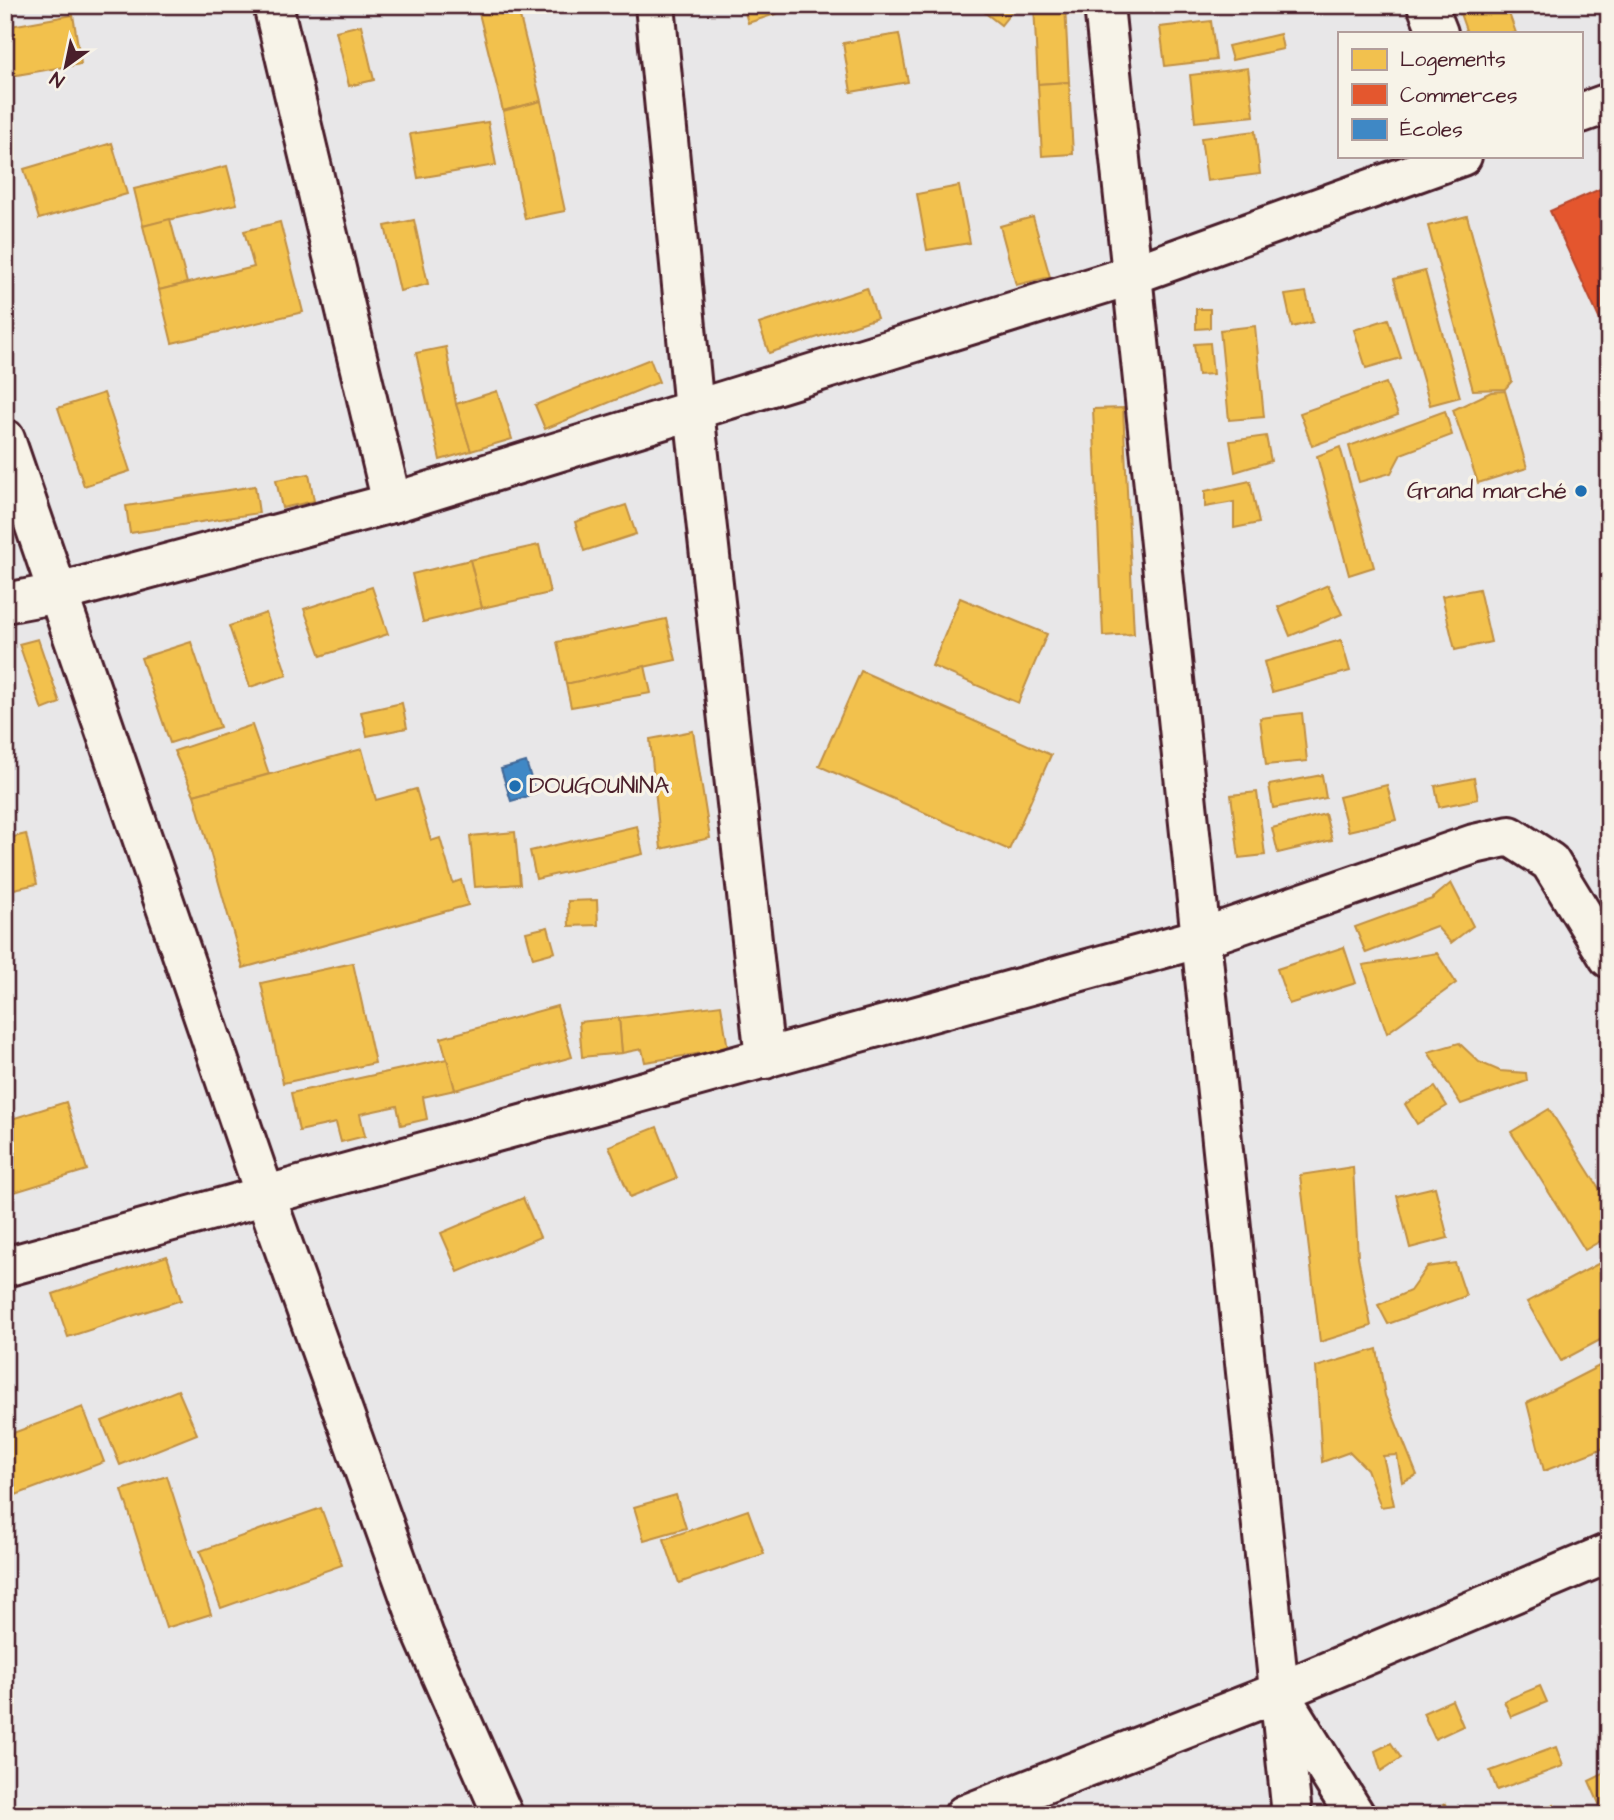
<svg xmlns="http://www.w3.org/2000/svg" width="1614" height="1820" viewBox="0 0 1614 1820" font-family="'Architects Daughter',sans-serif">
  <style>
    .homes { fill: #f2c14e; stroke: #c09044; stroke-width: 2 }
    .shops { fill: #e4572e; stroke: #b6462d; stroke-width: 2 }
    .schools { fill: #3f88c5; stroke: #426897; stroke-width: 2 }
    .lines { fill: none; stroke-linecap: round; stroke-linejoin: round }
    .minor-casing { stroke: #4a1f2b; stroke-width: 44 }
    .minor { stroke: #f7f3e8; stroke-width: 38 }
    .poi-dot { fill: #1f6fb2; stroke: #f7f3e8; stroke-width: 2.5 }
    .labels { text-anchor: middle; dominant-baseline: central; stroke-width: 7; stroke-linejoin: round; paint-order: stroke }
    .poi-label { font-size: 24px; fill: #4a1f2b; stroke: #f7f3e8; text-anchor: end }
  </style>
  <rect width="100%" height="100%" fill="#e8e7e8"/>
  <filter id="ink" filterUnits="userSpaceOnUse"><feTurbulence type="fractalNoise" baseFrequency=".0143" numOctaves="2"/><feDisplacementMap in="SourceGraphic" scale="14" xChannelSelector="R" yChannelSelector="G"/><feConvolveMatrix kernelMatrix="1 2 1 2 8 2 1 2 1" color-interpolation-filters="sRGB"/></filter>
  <g filter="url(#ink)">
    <!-- homes -->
    <g class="homes">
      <path d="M477,5H517L541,101L503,111Z"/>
      <path d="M743,5H803L748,23Z"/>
      <path d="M975,5H1017L1001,25Z"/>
      <path d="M1034,5H1065L1069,82L1038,84Z"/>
      <path d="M1457,5H1506L1516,33H1467Z"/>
      <path d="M73,15L81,64L5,77V27Z"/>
      <path d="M1211,21L1216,60L1165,66L1160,27Z"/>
      <path d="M361,25L374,80L349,86L336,31Z"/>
      <path d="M899,34L908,82L851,92L843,43Z"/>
      <path d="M1280,34L1283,49L1232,60L1228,46Z"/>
      <path d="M1248,68L1254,116L1195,122L1190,75Z"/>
      <path d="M1069,82L1073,154L1042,156L1038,84Z"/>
      <path d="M541,101L565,211L525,219L503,111Z"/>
      <path d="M488,122L496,165L418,178L410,134Z"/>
      <path d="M1255,131L1260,174L1207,181L1201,138Z"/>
      <path d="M112,143L127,194L39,219L24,169Z"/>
      <path d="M227,166L237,204L143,226L134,189Z"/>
      <path d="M959,186L970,243L927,250L917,194Z"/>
      <path d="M1467,216L1512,381L1505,389L1473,390L1428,226Z"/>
      <path d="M1033,217L1050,277L1016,285L1000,226Z"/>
      <path d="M170,219L187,283L159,290L143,226Z"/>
      <path d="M414,220L428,284L400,291L385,226Z"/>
      <path d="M280,222L303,312L172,343L159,290L254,267L244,231Z"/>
      <path d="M1425,271L1460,397L1430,405L1394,279Z"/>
      <path d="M867,288L877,318L769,353L759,324Z"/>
      <path d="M1306,292L1313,322L1292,327L1285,295Z"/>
      <path d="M1196,309H1210V328L1196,329Z"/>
      <path d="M1388,319L1401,358L1366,368L1354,330Z"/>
      <path d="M1255,326L1264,417L1229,420L1220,330Z"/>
      <path d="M1210,343L1213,374L1198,375L1194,344Z"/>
      <path d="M446,347L456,404L471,451L440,460L416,353Z"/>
      <path d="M650,359L659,382L545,429L535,405Z"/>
      <path d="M1386,383L1398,415L1312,446L1300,413Z"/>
      <path d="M497,391L512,439L471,451L456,404Z"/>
      <path d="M1505,391L1527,468L1478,483L1453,410L1491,392Z"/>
      <path d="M104,393L130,471L84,486L58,408Z"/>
      <path d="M1123,408L1134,634L1103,636L1093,409Z"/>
      <path d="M1445,411L1452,435L1401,454L1391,473L1359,482L1349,446Z"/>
      <path d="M1266,436L1271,461L1235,472L1230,441Z"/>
      <path d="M1340,447L1374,567L1349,575L1317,456Z"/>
      <path d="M309,474L314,501L282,508L276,480Z"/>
      <path d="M1250,481L1259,523L1234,528V502L1205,507V491Z"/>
      <path d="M255,486L259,513L130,533L126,506Z"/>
      <path d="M626,505L636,534L584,551L575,522Z"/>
      <path d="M539,545L550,593L482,608L470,560Z"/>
      <path d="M470,560L482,608L423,622L412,574Z"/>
      <path d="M1328,585L1342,614L1290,636L1278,607Z"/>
      <path d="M372,587L388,634L321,656L304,609Z"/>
      <path d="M1479,589L1491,642L1455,650L1442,596Z"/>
      <path d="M960,598L1047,634L1018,703L932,666Z"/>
      <path d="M266,613L287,675L250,687L229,626Z"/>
      <path d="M666,619L676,660L566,684L557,642Z"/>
      <path d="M38,639L60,703L42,710L19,644Z"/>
      <path d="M1341,640L1350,671L1272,692L1264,662Z"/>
      <path d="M191,642L220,727L170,743L141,658Z"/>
      <path d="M645,666L651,693L571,707L566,684Z"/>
      <path d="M861,671L1051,755L1009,850L819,766Z"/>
      <path d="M402,703L407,728L367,736L361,712Z"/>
      <path d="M1302,713L1307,761L1266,765L1260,718Z"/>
      <path d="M252,725L269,774L194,795L174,751Z"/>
      <path d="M693,731L710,838L661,849L650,739Z"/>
      <path d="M362,749L376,800L416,789L431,841L440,838L453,883L461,880L468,905L243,968L194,795Z"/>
      <path d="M1322,775L1326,798L1273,808L1269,785Z"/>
      <path d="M1474,778L1478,799L1439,807L1435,786Z"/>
      <path d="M1387,785L1396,820L1348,831L1339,797Z"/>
      <path d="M1257,792L1265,855L1239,858L1231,795Z"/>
      <path d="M1325,814L1332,840L1278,853L1272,828Z"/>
      <path d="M637,826L643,854L536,879L530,851Z"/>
      <path d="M515,832L520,884L475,887L470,836Z"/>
      <path d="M26,834L37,884L5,891V839Z"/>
      <path d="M1451,883L1473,926L1451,943L1436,926L1366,953L1355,927L1432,899Z"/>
      <path d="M597,900L598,925L569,926L568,901Z"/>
      <path d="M548,927L555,952L533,958L526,932Z"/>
      <path d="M1344,947L1356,983L1289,1004L1277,969Z"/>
      <path d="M1437,953L1456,983L1387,1033L1363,965Z"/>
      <path d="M353,963L375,1063L283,1083L261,983Z"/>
      <path d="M721,1005L728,1049L645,1062L642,1049L622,1053L619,1018Z"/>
      <path d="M557,1006L572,1057L455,1090L441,1038Z"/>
      <path d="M619,1018L622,1053L582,1057L579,1022Z"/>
      <path d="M1459,1043L1479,1062L1500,1071L1526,1073L1527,1081L1461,1104L1428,1052Z"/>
      <path d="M447,1059L455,1090L423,1097L427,1119L401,1125L397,1106L360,1114L365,1136L341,1142L336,1123L299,1131L291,1093Z"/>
      <path d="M1435,1087L1447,1106L1417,1124L1405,1104Z"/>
      <path d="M66,1102L87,1170L5,1195V1121Z"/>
      <path d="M1549,1109L1609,1204V1236L1585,1250L1511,1132Z"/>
      <path d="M657,1127L677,1178L630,1197L609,1146Z"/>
      <path d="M1353,1167L1358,1257L1371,1326L1320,1342L1300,1175Z"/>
      <path d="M1435,1187L1448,1238L1410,1248L1397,1196Z"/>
      <path d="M523,1198L540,1237L458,1272L441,1233Z"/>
      <path d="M167,1256L181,1300L68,1337L53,1294Z"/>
      <path d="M1609,1258V1359L1600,1340L1561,1361L1527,1302Z"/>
      <path d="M1455,1263L1466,1296L1388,1324L1378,1305L1410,1291L1427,1267Z"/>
      <path d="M1377,1349L1385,1396L1417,1475L1402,1482L1397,1455L1383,1456L1394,1505L1381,1507L1367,1469L1350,1452L1322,1462L1316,1367Z"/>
      <path d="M1609,1361V1446L1544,1471L1527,1403Z"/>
      <path d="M178,1390L197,1434L120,1465L102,1421Z"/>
      <path d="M83,1407L104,1462L5,1499V1436Z"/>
      <path d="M167,1476L211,1614L166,1628L122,1490Z"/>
      <path d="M676,1495L686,1528L644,1540L634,1507Z"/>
      <path d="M321,1508L342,1565L221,1608L200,1551Z"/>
      <path d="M748,1510L764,1554L679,1583L664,1539Z"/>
      <path d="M1540,1686L1547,1702L1511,1717L1504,1701Z"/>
      <path d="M1452,1700L1463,1726L1435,1739L1423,1713Z"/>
      <path d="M1391,1743L1401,1758L1381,1771L1375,1751Z"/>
      <path d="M1556,1747L1563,1766L1497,1790L1490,1771Z"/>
      <path d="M1605,1773L1609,1782V1815H1604L1589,1781Z"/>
      <path d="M1445,1804L1451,1815H1427Z"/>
      <path d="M1554,1804L1560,1815H1535Z"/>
    </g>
    <!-- shops -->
    <path class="shops" d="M1609,185V340L1550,211Z"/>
    <!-- schools -->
    <path class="schools" d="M526,762L536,794L511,801L501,769Z"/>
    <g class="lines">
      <defs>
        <g id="minor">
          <path d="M273,5L392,503"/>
          <path d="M655,5L694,410L765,1059"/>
          <path d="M1104,5L1292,1815"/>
          <path d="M1427,5L1438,33"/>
          <path d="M1581,113L1609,103"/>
          <path d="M5,439L265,1195L424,1636L503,1815"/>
          <path d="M5,603L58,593L392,503L1132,275L1462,156"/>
          <path d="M5,1267L1201,938L1474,844L1510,836L1550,862L1609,958"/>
          <path d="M1284,1701L1355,1815"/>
          <path d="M964,1815L1279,1692L1609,1553"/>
        </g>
      </defs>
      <!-- minor casing -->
      <use href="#minor" class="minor-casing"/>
      <!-- minor -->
      <use href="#minor" class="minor"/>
    </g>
  </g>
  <!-- markers -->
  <g class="poi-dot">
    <circle cx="1581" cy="491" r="7"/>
    <circle cx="515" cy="786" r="7"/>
  </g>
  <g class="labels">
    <!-- poi labels -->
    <g class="poi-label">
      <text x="1567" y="491">Grand marché</text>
      <text x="529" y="786" text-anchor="start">DOUGOUNINA</text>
    </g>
  </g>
  <!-- margin -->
  <rect width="1614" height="1820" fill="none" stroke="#f7f3e8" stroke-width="28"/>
  <rect x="14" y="14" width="1586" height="1792" fill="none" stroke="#4a1f2b" stroke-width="2.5" filter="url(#ink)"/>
  <!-- legend -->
  <rect x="1338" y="32" width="245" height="126" fill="#f7f3e8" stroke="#b29e9c" stroke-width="2"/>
  <rect x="1352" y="49" width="35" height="21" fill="#f2c14e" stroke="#b29e9c" stroke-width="2"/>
  <text x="1400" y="66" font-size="21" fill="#4a1f2b">Logements</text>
  <rect x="1352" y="84" width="35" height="21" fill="#e4572e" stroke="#b29e9c" stroke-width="2"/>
  <text x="1400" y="102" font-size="21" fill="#4a1f2b">Commerces</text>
  <rect x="1352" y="119" width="35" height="21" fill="#3f88c5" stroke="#b29e9c" stroke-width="2"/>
  <text x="1400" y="136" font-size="21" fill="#4a1f2b">Écoles</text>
  <!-- north arrow -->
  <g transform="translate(66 66) rotate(213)" stroke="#f7f3e8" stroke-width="5" paint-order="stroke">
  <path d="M0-5L12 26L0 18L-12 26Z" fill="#4a1f2b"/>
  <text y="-10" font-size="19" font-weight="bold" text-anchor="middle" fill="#4a1f2b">N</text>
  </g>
</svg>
